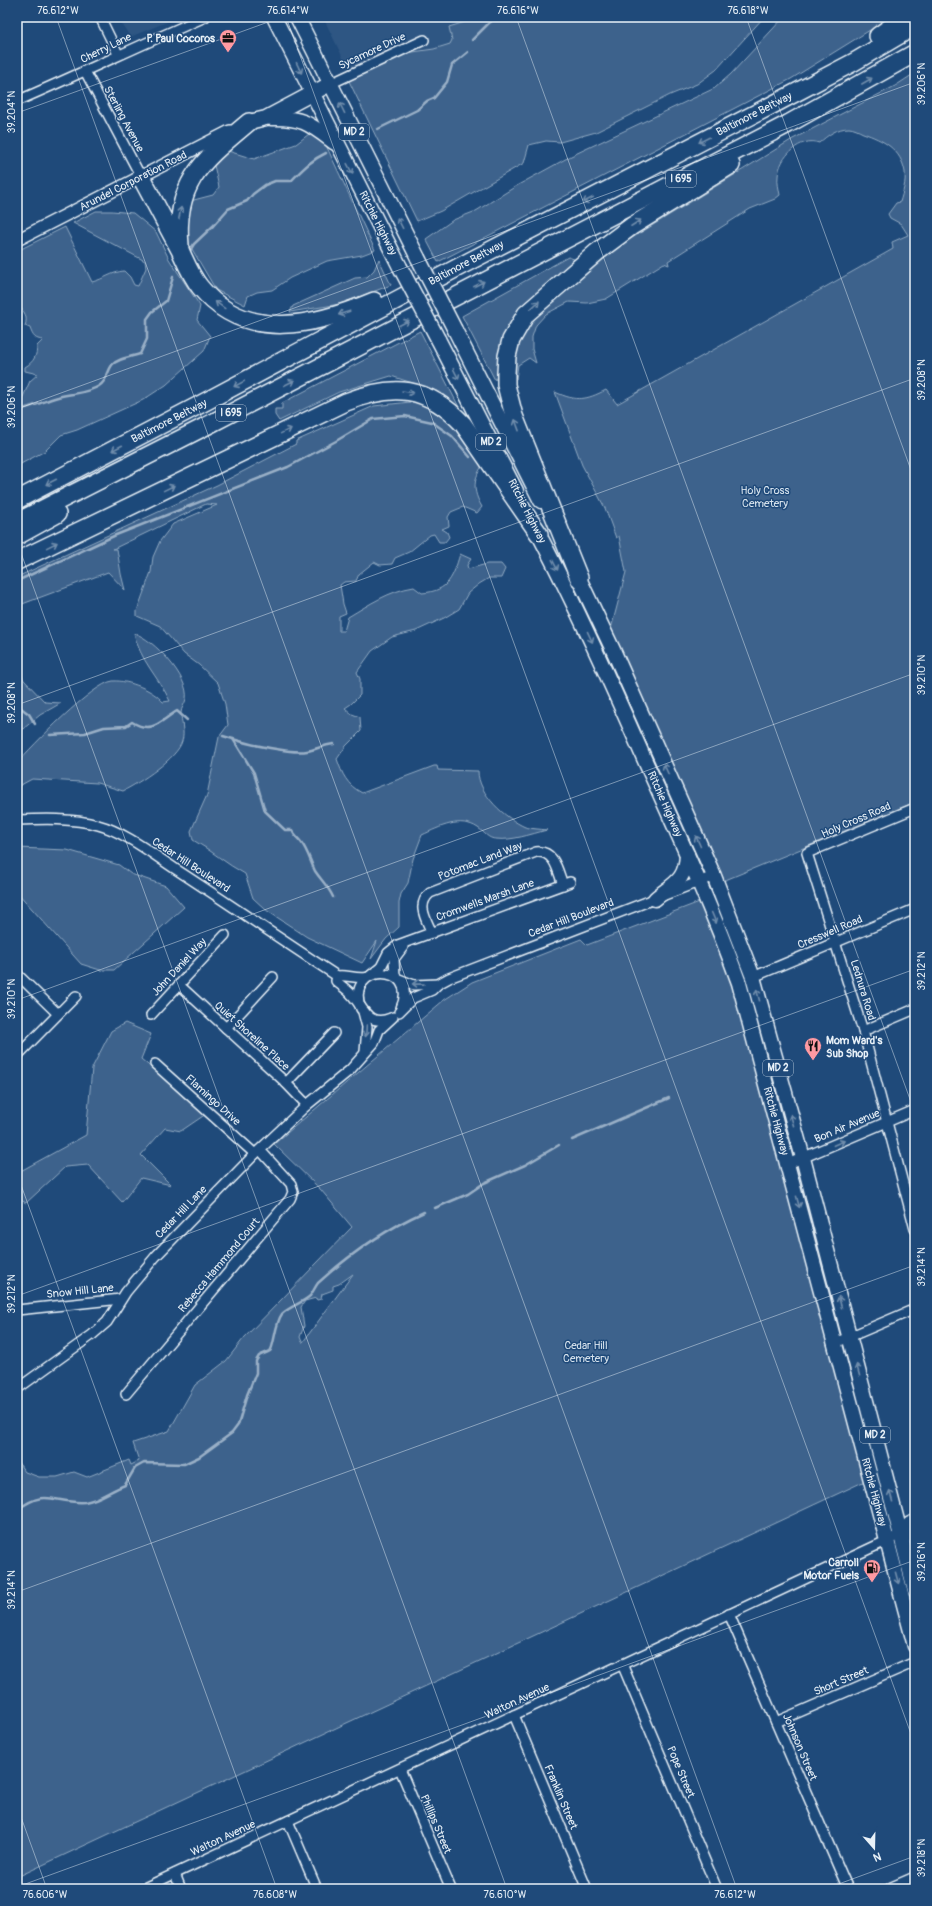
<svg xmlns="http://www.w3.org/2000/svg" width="932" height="1906" viewBox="0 0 932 1906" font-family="Pangolin,sans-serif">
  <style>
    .built { fill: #2e5683 }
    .green { fill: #3c628c; stroke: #92aac2; fill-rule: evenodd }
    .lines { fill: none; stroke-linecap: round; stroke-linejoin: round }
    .stream { stroke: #9ab0c7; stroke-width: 2.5 }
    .minor-casing { stroke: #e8f1f8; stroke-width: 12 }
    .tertiary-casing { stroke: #e8f1f8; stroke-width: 14 }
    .secondary-casing { stroke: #e8f1f8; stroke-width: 16 }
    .primary-casing { stroke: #e8f1f8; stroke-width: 17 }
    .motorway-casing { stroke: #e8f1f8; stroke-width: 20 }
    .minor { stroke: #1f4a7a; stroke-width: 9 }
    .tertiary { stroke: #1f4a7a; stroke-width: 11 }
    .secondary { stroke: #1f4a7a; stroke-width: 13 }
    .primary { stroke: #1f4a7a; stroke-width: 14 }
    .motorway { stroke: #1f4a7a; stroke-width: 17 }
    .primary-bridge-casing { stroke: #e8f1f8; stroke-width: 17; stroke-linecap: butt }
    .primary-bridge { stroke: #1f4a7a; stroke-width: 14 }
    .oneway { stroke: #6f8dac }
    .ticks { fill: none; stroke: #e8f1f8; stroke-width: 1; stroke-opacity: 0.45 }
    .labels { text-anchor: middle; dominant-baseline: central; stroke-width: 3; stroke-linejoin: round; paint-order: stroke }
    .shield { fill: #1f4a7a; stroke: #acbfd2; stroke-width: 1 }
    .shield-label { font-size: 10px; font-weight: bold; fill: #e8f1f8 }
    .poi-label { font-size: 11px; font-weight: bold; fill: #e8f1f8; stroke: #1f4a7a; text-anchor: end }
    .street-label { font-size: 11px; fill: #e8f1f8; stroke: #1f4a7a }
    .park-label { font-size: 11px; fill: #d7e3ed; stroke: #1f4a7a }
    .neatline { fill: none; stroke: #e8f1f8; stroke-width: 1.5 }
    .ticks-label { font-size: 10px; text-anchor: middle; fill: #e8f1f8 }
  </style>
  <rect width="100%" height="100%" fill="#1f4a7a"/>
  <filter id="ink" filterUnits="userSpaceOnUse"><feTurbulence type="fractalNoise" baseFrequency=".025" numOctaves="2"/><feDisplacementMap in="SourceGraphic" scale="8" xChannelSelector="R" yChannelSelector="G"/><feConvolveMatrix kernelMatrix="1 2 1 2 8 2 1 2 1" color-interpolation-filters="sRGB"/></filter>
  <g filter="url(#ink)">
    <!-- built -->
    <g class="built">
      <path d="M118,17H179L130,37Z"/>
      <path d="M323,17H472L456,44L358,89Z"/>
    </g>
    <!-- green -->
    <g class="green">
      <path d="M473,17H764L716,70L697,84L670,95L596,132L560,142L546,141L529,145L524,163L441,211L417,221L348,79L406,53L434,49L450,44L452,40L449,27L468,21Z"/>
      <path d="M784,17H891L791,79L438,262L426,239L453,220L476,211L518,185L571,156L715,88L731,74Z"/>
      <path d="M915,73V802L723,881L611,629L626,572L619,536L616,538L605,508L582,465L555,392C577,402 586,400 606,390L617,404L893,249L892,242L908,235L901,224L890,218L888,214L896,203L900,202C903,192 906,183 905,172C901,149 883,140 863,133C859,131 853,128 849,128C837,128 828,135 819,143C801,136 779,157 778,176C777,182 779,189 780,195L775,199L750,209L668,261L669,265L664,263L606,299L587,303L569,302L546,314L536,325L532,337V349L536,363L529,358L518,365L516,379L513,369V347L531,316L582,278L619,246L791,140L895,86Z"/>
      <path d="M309,134L324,141L375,250L362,255L327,261L290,278L272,290L257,292L248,296L245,305L216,290L189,244L187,216L190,201L213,195L219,187L213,161L228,151L254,159L296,144Z"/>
      <path d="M96,211H112L133,213L156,232L169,259L200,306L197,320L210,336L204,351L166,385L143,400L77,430L61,435L45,451L17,466V427L19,424L17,422V403L23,397L30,381L38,374L25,371V367C34,362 37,355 37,346L43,340C35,339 33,337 30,328L25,326C28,317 25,311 17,305V251L65,227L92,282C104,279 112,272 124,271L130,277L134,285L138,286L146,268L145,261L73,223Z"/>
      <path d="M568,257L574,259C560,283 524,303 508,328C505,333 499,356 498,363C498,370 499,373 495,380L462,316Z"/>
      <path d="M379,259L391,285L340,304L290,312L293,306L355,278L367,277L374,270Z"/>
      <path d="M420,331L459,407L440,392L391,376L339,392L279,421L275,415V409H282V403Z"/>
      <path d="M419,401L464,433L484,463C473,479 472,490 482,507L477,513L463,507L451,512L448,517L449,526L442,529L447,532L449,537L445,542H439L434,534L430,535L409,552L395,558L392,564L380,565L374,562L359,574L356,581L344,582L340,585L343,604L346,613L339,616V631H344L348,617C370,604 389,591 414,587L422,593C449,591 453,577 460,554L471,559L467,565L468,569L487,564H501L505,569L501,578H489L479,584L468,593L459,609L444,618L416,631L392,637L372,651L357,672L360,679V695L351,704L345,708L352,714L360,717L361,731L346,746L337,759C342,774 347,785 362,793L434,766H437L438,770L478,771C478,794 505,818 525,827C532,829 540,829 547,830C531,834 512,841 496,839C488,839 484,832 478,828C460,816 440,827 422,835L413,859L408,883L401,894L399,903V927L386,939L371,959L377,941L362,963L307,937L266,910L253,898L245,874C226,864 211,850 193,840L191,831L207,795L219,737L228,725L225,704L218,683L199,665L184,654L160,626L137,616V611L151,572L153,557L160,541L173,524L217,505L206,504L113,549H117L121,574L125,590L108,572L17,606V577L217,485L296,444V441L374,406Z"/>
      <path d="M134,633C153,639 190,677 186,699C185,704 181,708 181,713C181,721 185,733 182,741C178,758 139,783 123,791L97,783L32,779L17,787V763C32,746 93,683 113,681C129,680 153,690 163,702L170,701C158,676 140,661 134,633Z"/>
      <path d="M17,667L24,680L45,702L61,703L40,715L17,734Z"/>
      <path d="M17,848L67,850L119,865L131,874L166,886L184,907L114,970H100L81,964L17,892Z"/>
      <path d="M702,901L734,984L865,1481L17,1877V1461L25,1472L39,1477H57L74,1472L87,1477L129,1460L131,1465L139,1461L133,1443L169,1431L195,1385L226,1361L244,1338L352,1227L321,1190L274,1144L444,1000L472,982L581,939L587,945ZM353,1274L303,1342H302L300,1337L304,1326L301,1307L305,1301L316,1298L317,1300L321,1299L322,1294L333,1290V1286L339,1284Z"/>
      <path d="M125,1023L151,1034L141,1059L206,1114L181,1131L165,1128L141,1155L171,1185L141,1178L122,1202L88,1165L65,1167L26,1203L17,1198V1173L86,1135L92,1068L111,1031Z"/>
    </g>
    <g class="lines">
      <!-- stream -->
      <g class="stream">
        <path d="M472,40L495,17"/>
        <path d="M378,129L417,110L427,101L434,98L447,82L452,65L468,52"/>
        <path d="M188,254L194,244L213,226L228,209L247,201L253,194L265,185L275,181H291C302,170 311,160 326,153"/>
        <path d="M17,410C32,408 43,401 58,397C71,393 87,394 99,386C107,381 107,372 112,365C118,358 131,357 140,354L147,339V319L152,312L166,301L173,277"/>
        <path d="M17,581L116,535L288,467L336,441L373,419L405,416L432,422L452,436L470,457"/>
        <path d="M17,705L29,714L35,724"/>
        <path d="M50,735L85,733L104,727L126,726L132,722C153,735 161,720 177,711L187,720"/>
        <path d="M223,736L233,739L254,773L265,811L285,830H292C294,836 297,837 301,842C308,851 310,861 315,871C321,880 328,886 333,897"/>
        <path d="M233,739C247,744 293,754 307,751C315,750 323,745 334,744"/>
        <path d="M572,1140L669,1098"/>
        <path d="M435,1208L468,1194L484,1183L525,1165L559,1145"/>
        <path d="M17,1510C47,1487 54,1504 85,1502C100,1500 111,1490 125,1485L135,1468L144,1463L184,1464L199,1457L232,1433L238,1425L247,1395L256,1373V1361L259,1356C262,1354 267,1353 270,1351C274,1348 275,1323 282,1314C289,1307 302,1303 310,1296C313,1292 315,1287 318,1283C349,1255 386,1229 424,1212"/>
      </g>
      <defs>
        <g id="minor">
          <path d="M100,17L118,54"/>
          <path d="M85,71L141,177"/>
          <path d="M330,84L424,40"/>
          <path d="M17,101C80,74 142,44 205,17"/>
          <path d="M915,808L807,853L863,1031L915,1229"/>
          <path d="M17,820C44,819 72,818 98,825C125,832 154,855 177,870C231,905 283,941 337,976C347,974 356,980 368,977"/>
          <path d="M432,933C426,919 416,905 430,893L536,852C555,850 558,872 563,885"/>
          <path d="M17,974L58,1014"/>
          <path d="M371,975L381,967L388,953L398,945L570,882"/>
          <path d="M337,976L336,981C341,986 347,989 351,994C364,1007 367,1028 391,1018"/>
          <path d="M395,976L394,959L403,947"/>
          <path d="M753,977L915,909"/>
          <path d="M399,979L414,985L438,984"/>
          <path d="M179,985L283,1080L307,1105"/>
          <path d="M361,1009C343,962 421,962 401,1008"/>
          <path d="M363,1012L367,1027L365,1052"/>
          <path d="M399,1012L413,998L432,990L438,984L449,978L714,876"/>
          <path d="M151,1015L225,935"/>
          <path d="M226,1028L273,977"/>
          <path d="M863,1031L915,1009"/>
          <path d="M17,1056L76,996"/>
          <path d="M155,1064L255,1154"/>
          <path d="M286,1083L334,1033"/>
          <path d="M788,1164L915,1110"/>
          <path d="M17,1310L121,1299"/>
          <path d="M835,1343L915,1309"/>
          <path d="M17,1389L92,1335L107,1322L126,1292L156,1256L255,1154L307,1105L350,1070L374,1043L379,1030L393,1017"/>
          <path d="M126,1394L290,1199L293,1192L291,1184L260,1150"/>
          <path d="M729,1614L848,1889"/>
          <path d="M622,1664L717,1889"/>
          <path d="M514,1715L587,1889"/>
          <path d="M776,1722L915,1662"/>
          <path d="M400,1769L451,1889"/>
          <path d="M288,1821L317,1889"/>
          <path d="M175,1874L181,1889"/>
          <path d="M142,1889L901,1534"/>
        </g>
        <g id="tertiary">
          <path d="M17,240L230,131"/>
          <path d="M915,1520L909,1523L901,1534L915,1537"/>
        </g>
        <path id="secondary" d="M892,1889L915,1879"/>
        <g id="primary">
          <path d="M274,17L400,267"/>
          <path d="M297,17L418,258"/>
          <path d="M271,118C303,117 310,124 335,143"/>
          <path d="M249,122L266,118L330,84"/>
          <path d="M455,330L541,501"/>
          <path d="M438,339L516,491"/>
          <path d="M534,525C575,603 611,683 646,763C679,836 712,908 739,983L915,1646"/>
          <path d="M574,568L614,652L714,876L753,977L803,1158L915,1590"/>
          <path d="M655,899C674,883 686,881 687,854"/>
        </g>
        <g id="motorway">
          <path d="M878,36L905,17"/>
          <path d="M141,177C154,201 167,226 180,250C186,263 191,276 200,287C246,344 317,325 374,301"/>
          <path d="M180,246C174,181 204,160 249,122"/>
          <path d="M17,500L201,404L470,261L776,103L854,62L915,26"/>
          <path d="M17,522L212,423L788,124L915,53"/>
          <path d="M17,536L57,514"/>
          <path d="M17,561L346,402C394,383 427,386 463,424L539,534"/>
          <path d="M579,578L514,416L506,385V373L507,356L511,340L526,314L597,252L632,226L731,165"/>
        </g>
      </defs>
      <!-- minor casing -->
      <use href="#minor" class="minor-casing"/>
      <!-- tertiary casing -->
      <use href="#tertiary" class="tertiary-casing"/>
      <!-- secondary casing -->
      <use href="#secondary" class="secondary-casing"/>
      <!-- primary casing -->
      <use href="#primary" class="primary-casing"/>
      <!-- motorway casing -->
      <use href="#motorway" class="motorway-casing"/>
      <!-- minor -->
      <use href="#minor" class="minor"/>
      <!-- tertiary -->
      <use href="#tertiary" class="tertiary"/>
      <!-- secondary -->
      <use href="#secondary" class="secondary"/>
      <!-- primary -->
      <use href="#primary" class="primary"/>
      <!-- motorway -->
      <use href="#motorway" class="motorway"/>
      <defs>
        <g id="primary-bridge">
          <path d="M418,258L455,330"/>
          <path d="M400,267L438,339"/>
        </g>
      </defs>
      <!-- primary-bridge casing -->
      <use href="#primary-bridge" class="primary-bridge-casing"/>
      <!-- primary-bridge -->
      <use href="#primary-bridge" class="primary-bridge"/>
    </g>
    <!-- one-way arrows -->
    <defs><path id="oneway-shaft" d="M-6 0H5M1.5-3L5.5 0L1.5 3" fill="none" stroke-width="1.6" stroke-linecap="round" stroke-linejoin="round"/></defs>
    <g class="oneway">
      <use href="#oneway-shaft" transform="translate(299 68) rotate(64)"/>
      <use href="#oneway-shaft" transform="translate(867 81) rotate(-30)"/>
      <use href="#oneway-shaft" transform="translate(342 108) rotate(-116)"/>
      <use href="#oneway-shaft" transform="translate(704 140) rotate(153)"/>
      <use href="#oneway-shaft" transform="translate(350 169) rotate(62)"/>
      <use href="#oneway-shaft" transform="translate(588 200) rotate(153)"/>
      <use href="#oneway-shaft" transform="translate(180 213) rotate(-79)"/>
      <use href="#oneway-shaft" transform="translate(400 223) rotate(-117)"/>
      <use href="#oneway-shaft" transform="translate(636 223) rotate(-33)"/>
      <use href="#oneway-shaft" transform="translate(479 284) rotate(-27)"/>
      <use href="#oneway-shaft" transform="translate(220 305) rotate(-144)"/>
      <use href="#oneway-shaft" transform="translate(535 305) rotate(-44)"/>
      <use href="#oneway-shaft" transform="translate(344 313) rotate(162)"/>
      <use href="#oneway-shaft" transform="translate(404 323) rotate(-27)"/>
      <use href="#oneway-shaft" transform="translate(456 374) rotate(63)"/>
      <use href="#oneway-shaft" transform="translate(289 383) rotate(-27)"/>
      <use href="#oneway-shaft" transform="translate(239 384) rotate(152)"/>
      <use href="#oneway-shaft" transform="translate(408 392) rotate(9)"/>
      <use href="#oneway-shaft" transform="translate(517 425) rotate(-110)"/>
      <use href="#oneway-shaft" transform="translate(286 431) rotate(-26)"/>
      <use href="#oneway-shaft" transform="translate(117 448) rotate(153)"/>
      <use href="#oneway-shaft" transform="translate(51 482) rotate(153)"/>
      <use href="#oneway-shaft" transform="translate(169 488) rotate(-26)"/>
      <use href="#oneway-shaft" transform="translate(52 545) rotate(-26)"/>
      <use href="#oneway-shaft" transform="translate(555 565) rotate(63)"/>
      <use href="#oneway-shaft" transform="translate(590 637) rotate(65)"/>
      <use href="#oneway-shaft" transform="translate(666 769) rotate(-114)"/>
      <use href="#oneway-shaft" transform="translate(698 841) rotate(-114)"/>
      <use href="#oneway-shaft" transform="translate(714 918) rotate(67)"/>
      <use href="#oneway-shaft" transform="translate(418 984) rotate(-179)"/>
      <use href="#oneway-shaft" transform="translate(758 995) rotate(-105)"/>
      <use href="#oneway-shaft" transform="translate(366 1031) rotate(94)"/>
      <use href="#oneway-shaft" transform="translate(792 1120) rotate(-105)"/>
      <use href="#oneway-shaft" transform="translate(839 1143) rotate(-23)"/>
      <use href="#oneway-shaft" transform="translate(798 1202) rotate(75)"/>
      <use href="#oneway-shaft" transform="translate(840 1302) rotate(-105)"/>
      <use href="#oneway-shaft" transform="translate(858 1370) rotate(-105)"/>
      <use href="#oneway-shaft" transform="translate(891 1496) rotate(-105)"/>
      <use href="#oneway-shaft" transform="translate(897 1578) rotate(75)"/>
    </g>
  </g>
  <!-- ticks -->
  <path class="ticks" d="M56,17L737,1889M286,17L915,1745M516,17L915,1113M746,17L915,481M17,113L282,17M17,409L915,82M17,542L507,1889M17,705L915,378M17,1000L915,673M17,1174L277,1889M17,1296L915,969M17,1592L915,1265M17,1806L47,1889M17,1887L915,1560M825,1889L915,1856"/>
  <!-- icons -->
  <defs>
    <symbol id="office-pin" viewBox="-11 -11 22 30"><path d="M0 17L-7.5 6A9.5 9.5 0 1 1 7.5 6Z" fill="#ff9aa2" stroke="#1f4a7a"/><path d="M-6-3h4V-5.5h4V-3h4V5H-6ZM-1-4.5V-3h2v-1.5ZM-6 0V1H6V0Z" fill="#111"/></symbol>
    <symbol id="restaurant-pin" viewBox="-11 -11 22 30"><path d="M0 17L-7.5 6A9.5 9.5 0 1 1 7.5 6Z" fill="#ff9aa2" stroke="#1f4a7a"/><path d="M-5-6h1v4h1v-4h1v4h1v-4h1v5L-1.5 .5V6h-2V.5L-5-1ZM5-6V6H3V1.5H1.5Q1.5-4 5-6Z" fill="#111"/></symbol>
    <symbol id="fuel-pin" viewBox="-11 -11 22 30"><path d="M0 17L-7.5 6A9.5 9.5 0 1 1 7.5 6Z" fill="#ff9aa2" stroke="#1f4a7a"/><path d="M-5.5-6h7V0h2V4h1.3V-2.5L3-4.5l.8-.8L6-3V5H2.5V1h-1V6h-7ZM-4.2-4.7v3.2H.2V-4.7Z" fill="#111"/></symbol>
  </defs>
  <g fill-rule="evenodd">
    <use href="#office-pin" x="218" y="28" width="20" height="27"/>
    <use href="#restaurant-pin" x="803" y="1036" width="20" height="27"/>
    <use href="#fuel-pin" x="862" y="1558" width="20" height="27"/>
  </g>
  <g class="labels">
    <!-- shield labels -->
    <g class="shield">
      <rect x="339" y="124" width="30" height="16" rx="3"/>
      <rect x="666" y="171" width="30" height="16" rx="3"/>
      <rect x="216" y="405" width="30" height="16" rx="3"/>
      <rect x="476" y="434" width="30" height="16" rx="3"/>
      <rect x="763" y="1060" width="30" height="16" rx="3"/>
      <rect x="860" y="1427" width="30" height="16" rx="3"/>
    </g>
    <g class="shield-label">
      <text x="354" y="132">MD 2</text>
      <text x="681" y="179">I 695</text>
      <text x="231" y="413">I 695</text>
      <text x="491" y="442">MD 2</text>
      <text x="778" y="1068">MD 2</text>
      <text x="875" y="1435">MD 2</text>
    </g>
    <!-- poi labels -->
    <g class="poi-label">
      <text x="215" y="38">P. Paul Cocoros</text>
      <text x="826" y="1040" text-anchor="start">Mom Ward's<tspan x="826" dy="13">Sub Shop</tspan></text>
      <text x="859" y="1562">Carroll<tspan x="859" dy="13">Motor Fuels</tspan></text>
    </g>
    <!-- street labels -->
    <g class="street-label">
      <text transform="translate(106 48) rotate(-26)">Cherry Lane</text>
      <text transform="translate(372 51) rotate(-25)">Sycamore Drive</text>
      <text transform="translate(754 114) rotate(-27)">Baltimore Beltway</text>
      <text transform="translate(124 119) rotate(62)">Sterling Avenue</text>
      <text transform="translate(133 181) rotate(-27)">Arundel Corporation Road</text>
      <text transform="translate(378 223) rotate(63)">Ritchie Highway</text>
      <text transform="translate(466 263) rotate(-28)">Baltimore Beltway</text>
      <text transform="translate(169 421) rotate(-27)">Baltimore Beltway</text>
      <text transform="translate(527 511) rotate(63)">Ritchie Highway</text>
      <text transform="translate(665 804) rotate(66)">Ritchie Highway</text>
      <text transform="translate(856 820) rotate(-23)">Holy Cross Road</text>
      <text transform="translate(480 861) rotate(-21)">Potomac Land Way</text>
      <text transform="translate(191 865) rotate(33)">Cedar Hill Boulevard</text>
      <text transform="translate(485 900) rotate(-20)">Cromwells Marsh Lane</text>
      <text transform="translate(571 918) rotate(-21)">Cedar Hill Boulevard</text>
      <text transform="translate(830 932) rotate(-23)">Cresswell Road</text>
      <text transform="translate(179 967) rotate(-47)">John Daniel Way</text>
      <text transform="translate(863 990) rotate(73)">Lednura Road</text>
      <text transform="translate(252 1036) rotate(42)">Quiet Shoreline Place</text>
      <text transform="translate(213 1100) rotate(42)">Flamingo Drive</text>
      <text transform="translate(776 1121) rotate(75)">Ritchie Highway</text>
      <text transform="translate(847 1126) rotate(-23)">Bon Air Avenue</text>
      <text transform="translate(181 1212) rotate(-46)">Cedar Hill Lane</text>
      <text transform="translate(219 1265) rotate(-50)">Rebecca Hammond Court</text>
      <text transform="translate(80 1291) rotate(-6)">Snow Hill Lane</text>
      <text transform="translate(874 1492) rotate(75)">Ritchie Highway</text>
      <text transform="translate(841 1681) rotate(-23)">Short Street</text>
      <text transform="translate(517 1701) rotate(-25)">Walton Avenue</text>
      <text transform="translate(800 1747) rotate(67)">Johnson Street</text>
      <text transform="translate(681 1772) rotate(67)">Pope Street</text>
      <text transform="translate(561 1797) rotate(67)">Franklin Street</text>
      <text transform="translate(436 1824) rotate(67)">Phillips Street</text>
      <text transform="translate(223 1838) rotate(-25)">Walton Avenue</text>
    </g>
    <!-- park labels -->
    <g class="park-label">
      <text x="765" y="490">Holy Cross<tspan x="765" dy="13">Cemetery</tspan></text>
      <text x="586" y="1345">Cedar Hill<tspan x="586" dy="13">Cemetery</tspan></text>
    </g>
  </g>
  <!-- margin -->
  <rect width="932" height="1906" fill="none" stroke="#1f4a7a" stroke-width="44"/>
  <!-- north arrow -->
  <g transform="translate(874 1848) rotate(160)" stroke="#1f4a7a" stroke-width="3" paint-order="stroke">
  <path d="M0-3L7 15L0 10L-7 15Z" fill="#e8f1f8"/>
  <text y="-6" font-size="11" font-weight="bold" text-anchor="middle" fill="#e8f1f8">N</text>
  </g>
  <rect x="22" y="22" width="888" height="1862" class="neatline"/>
  <g class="ticks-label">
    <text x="58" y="14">76.612°W</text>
    <text x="288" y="14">76.614°W</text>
    <text x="518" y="14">76.616°W</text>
    <text x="748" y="14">76.618°W</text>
    <text transform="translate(921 84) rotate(-90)" y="4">39.206°N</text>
    <text transform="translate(11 112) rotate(-90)" y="4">39.204°N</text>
    <text transform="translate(921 380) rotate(-90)" y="4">39.208°N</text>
    <text transform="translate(11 407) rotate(-90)" y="4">39.206°N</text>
    <text transform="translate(921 675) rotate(-90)" y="4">39.210°N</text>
    <text transform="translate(11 703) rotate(-90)" y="4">39.208°N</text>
    <text transform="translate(921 971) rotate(-90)" y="4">39.212°N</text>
    <text transform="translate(11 999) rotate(-90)" y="4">39.210°N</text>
    <text transform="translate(921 1267) rotate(-90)" y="4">39.214°N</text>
    <text transform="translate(11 1294) rotate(-90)" y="4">39.212°N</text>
    <text transform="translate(921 1562) rotate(-90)" y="4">39.216°N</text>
    <text transform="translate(11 1590) rotate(-90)" y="4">39.214°N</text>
    <text transform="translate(921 1858) rotate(-90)" y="4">39.218°N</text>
    <text x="45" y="1898">76.606°W</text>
    <text x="275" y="1898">76.608°W</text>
    <text x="505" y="1898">76.610°W</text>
    <text x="735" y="1898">76.612°W</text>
  </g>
</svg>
